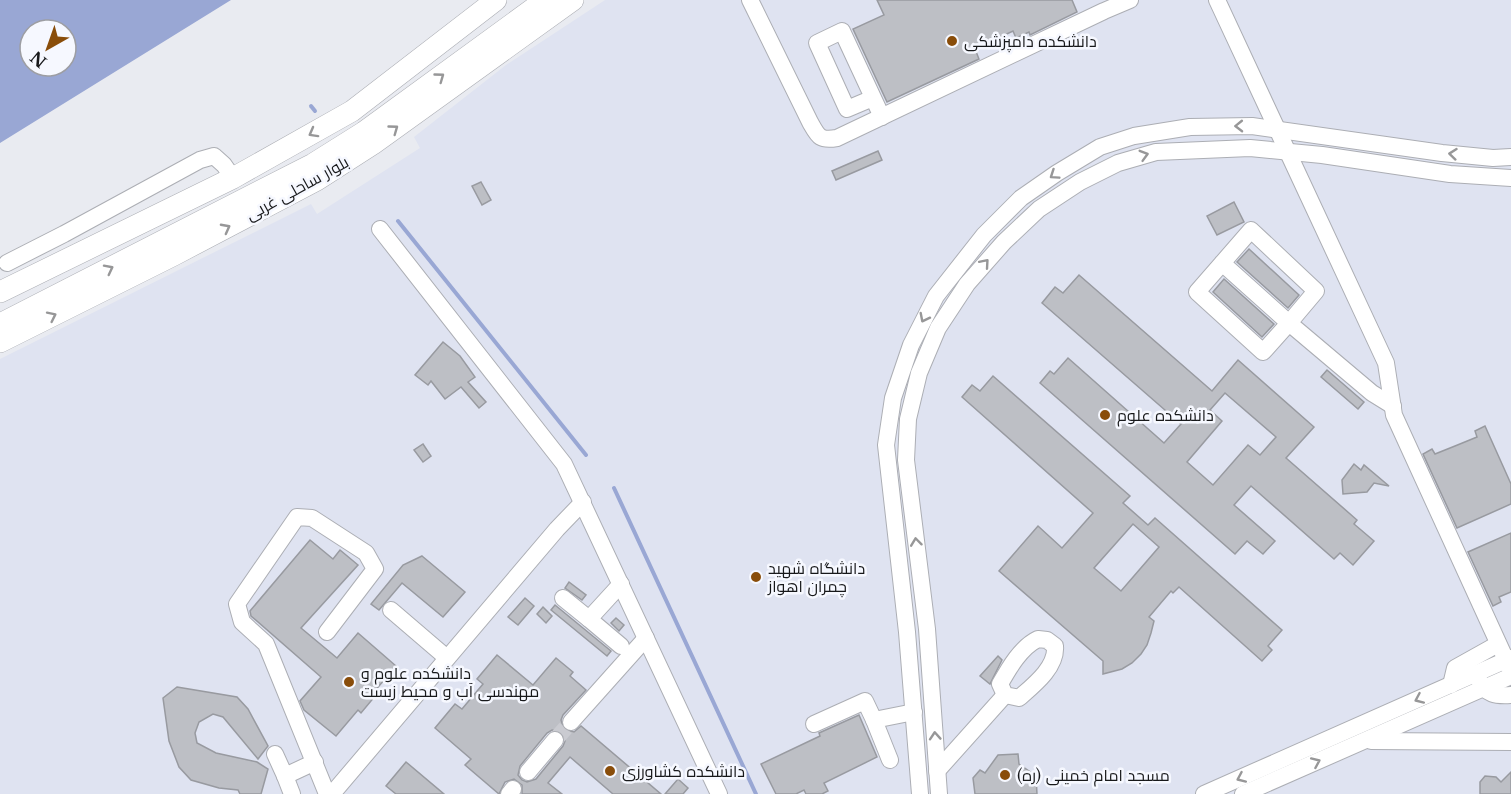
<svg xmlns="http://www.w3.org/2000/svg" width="1511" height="794" viewBox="0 0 1511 794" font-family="'Libre Baskerville',Cairo,serif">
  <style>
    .built { fill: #dfe3f1 }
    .water { fill: #99a7d4; fill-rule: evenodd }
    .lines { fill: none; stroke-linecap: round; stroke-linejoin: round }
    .stream { stroke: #99a7d4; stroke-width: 4 }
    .building { fill: #bdbfc5; stroke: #989aa0; stroke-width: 1.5; fill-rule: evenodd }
    .minor-tunnel { stroke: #cacbd1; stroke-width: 16; stroke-dasharray: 16 8; stroke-linecap: butt }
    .minor-casing { stroke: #acaeb4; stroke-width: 18 }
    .major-casing { stroke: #acaeb4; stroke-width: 22 }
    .minor { stroke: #fff; stroke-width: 16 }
    .major { stroke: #fff; stroke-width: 21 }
    .oneway { stroke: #979798 }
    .poi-dot { fill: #894d0a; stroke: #f6f8ff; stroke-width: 2 }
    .labels { text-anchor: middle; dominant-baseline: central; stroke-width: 5; stroke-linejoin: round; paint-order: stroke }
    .poi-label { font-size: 16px; fill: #17181a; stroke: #f6f8ff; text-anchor: start }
    .street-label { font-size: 16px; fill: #17181a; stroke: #f6f8ff }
  </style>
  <rect width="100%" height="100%" fill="#e9ebf1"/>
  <!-- built -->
  <path class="built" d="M605,0H1511V794H0V359L311,204L317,214L420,148L414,137L506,65Z"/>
  <!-- water -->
  <path class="water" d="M0,0H231L0,143ZM30,30H66V66H30Z"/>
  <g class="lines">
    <!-- stream -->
    <g class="stream">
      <path d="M311,106L315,111"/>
      <path d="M398,221L586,455"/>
      <path d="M614,488L756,794"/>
    </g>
  </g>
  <!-- building -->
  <g class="building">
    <path d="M877,0H1072L1077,12L1030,35L1029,32L1016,38L1013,31L975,49L979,59L887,102L853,29L884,15Z"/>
    <path d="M878,151L882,160L836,180L832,171Z"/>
    <path d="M481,182L491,200L482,205L472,186Z"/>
    <path d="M1234,202L1244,222L1217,235L1207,216Z"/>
    <path d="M1249,249L1299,295L1288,308L1237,262Z"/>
    <path d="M1079,275L1212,391L1238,360L1314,427L1286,458L1357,520L1354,524L1374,541L1353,565L1340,553L1334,559L1251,486L1234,505L1275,541L1263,554L1247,541L1235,554L1040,383L1050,371L1054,374L1068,358L1164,443L1181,424L1042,303L1055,287L1063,293ZM1225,393L1276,437L1260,455L1248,445L1213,485L1187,462L1222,421L1210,410Z"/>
    <path d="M1224,279L1274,324L1262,337L1213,292Z"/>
    <path d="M443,342L460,356L475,377L468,382L486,402L479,408L461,387L445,399L431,381L428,385L415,375Z"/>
    <path d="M1327,370L1364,402L1358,409L1321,377Z"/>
    <path d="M993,376L1130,496L1123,503L1148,525L1155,518L1282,630L1268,646L1272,650L1262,661L1179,587L1173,593L1171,591L1149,617L1154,621L1151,633L1147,645L1141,654L1132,663L1122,669L1103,674V661L999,571L1038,526L1062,548L1093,513L962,397L972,385L980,391ZM1133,524L1159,547L1121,591L1094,568Z"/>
    <path d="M1485,426L1511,484V504L1457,528L1423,454L1432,449L1435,454L1455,446L1477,437L1475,431Z"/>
    <path d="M423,444L431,456L423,462L414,450Z"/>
    <path d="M1354,464L1361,470L1364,465L1389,486L1374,483L1367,492L1343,494L1342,480Z"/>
    <path d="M1511,533V592L1499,597L1501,602L1493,606L1468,552Z"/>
    <path d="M310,540L333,559L340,550L358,565L301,628L337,658L358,633L396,666L373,693L376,695L361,713L358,710L336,736L304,710L300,701L321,677L251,616L250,611Z"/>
    <path d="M422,556L465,592L443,617L402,583L379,610L371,604L403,565Z"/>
    <path d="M569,582L586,595L582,600L565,588Z"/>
    <path d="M525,598L534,606L518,625L508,617Z"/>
    <path d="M555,605L611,651L607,656L551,610Z"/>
    <path d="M543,607L552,616L546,623L537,614Z"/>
    <path d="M616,618L624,625L619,631L611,623Z"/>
    <path d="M497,655L533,685L556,658L573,672L570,676L586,690L563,715L561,720L564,729L574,732L581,726L661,794H613L570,757L548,783L562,794H522V785L514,779L505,782L499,794L465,765L471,759L435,728L455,704L462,709L483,684L477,679ZM552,730L562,732L565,741L563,746L536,779L527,782L522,780L518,775L520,766L547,733Z"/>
    <path d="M998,656L1002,660L990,684L980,676Z"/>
    <path d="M177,687L237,697L248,709L268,746L258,759L223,717L213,714L199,722L195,733L197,743L216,753L257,762L268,769L261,794H240L238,790L219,788L191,780L179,767L169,741L163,698Z"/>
    <path d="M859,715L877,757L824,783L828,791L822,794H806L804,790L796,794H776L761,764L820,736L819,733Z"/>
    <path d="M1018,754L1019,764L1036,776L1037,794H975L973,778L980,770L985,773L998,755Z"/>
    <path d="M406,762L444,794H396L386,786Z"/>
    <path d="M1511,772V794H1480V782L1485,776L1496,777L1501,782Z"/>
    <path d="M678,779L688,788L683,794H665Z"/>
  </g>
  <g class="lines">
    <!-- minor-tunnel -->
    <path class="minor-tunnel" d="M555,740L571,722"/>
    <defs>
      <g id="minor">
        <path d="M750,0L810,122C818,136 819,141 837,138L1104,11L1130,0"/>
        <path d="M1217,0L1386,363L1394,415L1511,671"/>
        <path d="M873,98L847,109L817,43L842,31L882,117"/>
        <path d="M380,229L564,464L719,794"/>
        <path d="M7,263L64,234L200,160L214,156L224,165L233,178"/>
        <path d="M1222,263L1289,323L1263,352L1197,292L1251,230L1316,291L1289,323L1372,393L1393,406"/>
        <path d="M563,598L589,619L621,584"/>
        <path d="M391,610L447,658"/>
        <path d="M589,619L621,646"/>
        <path d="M327,632L375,569L366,553L312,518L297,517L237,604L242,622L266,644L327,794"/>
        <path d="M1038,639L1047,640L1055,646C1057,667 1034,685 1019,698L1005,695L1000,684C1009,668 1021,647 1038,639Z"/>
        <path d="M1479,680C1486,695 1496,696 1511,695"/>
        <path d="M1451,685L1455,668L1498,644"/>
        <path d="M571,722L646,638"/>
        <path d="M814,724L865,701L874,720"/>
        <path d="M1371,741L1511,742"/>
        <path d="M275,754L285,776L315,762"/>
        <path d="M890,760L874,720L914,712"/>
        <path d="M937,771L1005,695"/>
        <path d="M528,772L555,740"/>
        <path d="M285,776L292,794"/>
        <path d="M332,794L557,529L583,502"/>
        <path d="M509,794L513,789"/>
        <path d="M920,794L907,632L886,445L893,398L911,345L936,296L984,235L1021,198L1057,173L1100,147L1134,136L1190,127L1252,126L1442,153L1493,158L1511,157"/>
        <path d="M939,794L927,629L906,460L908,419L919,373L938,328L967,284L1004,242L1039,209L1080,182L1118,163L1156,152L1250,148L1322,155L1450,174L1511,178"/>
        <path d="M1204,794L1511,658"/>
        <path d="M1243,794L1511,676"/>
      </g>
      <g id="major">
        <path d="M0,292L233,178L352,111L496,0"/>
        <path d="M0,324L313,164L364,132L545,0"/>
        <path d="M0,342L174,255L317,180L373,144L573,0"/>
      </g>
    </defs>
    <!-- minor casing -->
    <use href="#minor" class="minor-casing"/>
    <!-- major casing -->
    <use href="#major" class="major-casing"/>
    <!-- minor -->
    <use href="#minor" class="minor"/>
    <!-- major -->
    <use href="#major" class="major"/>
  </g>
  <!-- one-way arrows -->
  <defs><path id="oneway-chevron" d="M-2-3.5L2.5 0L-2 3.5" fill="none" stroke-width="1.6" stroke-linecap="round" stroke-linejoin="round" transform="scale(1.5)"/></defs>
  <g class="oneway">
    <use href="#oneway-chevron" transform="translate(440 77) rotate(-36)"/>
    <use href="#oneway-chevron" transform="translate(1239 126) rotate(179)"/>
    <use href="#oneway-chevron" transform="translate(394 129) rotate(-36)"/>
    <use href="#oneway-chevron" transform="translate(313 133) rotate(151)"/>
    <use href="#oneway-chevron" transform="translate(1453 154) rotate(-174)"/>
    <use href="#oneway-chevron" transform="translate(1144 155) rotate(-16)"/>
    <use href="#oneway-chevron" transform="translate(1054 175) rotate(146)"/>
    <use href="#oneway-chevron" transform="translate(226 228) rotate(-28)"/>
    <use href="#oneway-chevron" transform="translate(985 263) rotate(-49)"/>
    <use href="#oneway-chevron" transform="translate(109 269) rotate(-27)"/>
    <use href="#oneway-chevron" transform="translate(52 316) rotate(-26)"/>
    <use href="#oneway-chevron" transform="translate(924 318) rotate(117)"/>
    <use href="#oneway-chevron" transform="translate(916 542) rotate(-97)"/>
    <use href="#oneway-chevron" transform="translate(1419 699) rotate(156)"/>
    <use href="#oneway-chevron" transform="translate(935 736) rotate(-94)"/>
    <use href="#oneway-chevron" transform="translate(1316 762) rotate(-24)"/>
    <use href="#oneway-chevron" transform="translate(1241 778) rotate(156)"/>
  </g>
  <!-- markers -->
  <g class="poi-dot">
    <circle cx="952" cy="41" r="6"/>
    <circle cx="1105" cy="415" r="6"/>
    <circle cx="756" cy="577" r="6"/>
    <circle cx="349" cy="682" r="6"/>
    <circle cx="610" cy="771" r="6"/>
    <circle cx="1005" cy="775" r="6"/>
  </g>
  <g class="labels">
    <!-- poi labels -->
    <g class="poi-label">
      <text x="964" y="41">دانشکده دامپزشکی</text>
      <text x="1117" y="415">دانشکده علوم</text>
      <text x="768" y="568">دانشگاه شهید<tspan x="768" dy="18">چمران اهواز</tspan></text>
      <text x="361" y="673">دانشکده علوم و<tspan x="361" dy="18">مهندسی آب و محیط زیست</tspan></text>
      <text x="622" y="771">دانشکده کشاورزی</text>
      <text x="1017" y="775">مسجد امام خمینی (ره)</text>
    </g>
    <!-- street labels -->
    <g class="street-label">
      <text transform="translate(297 188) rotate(-29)">بلوار ساحلی غربی</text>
    </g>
  </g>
  <!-- north arrow -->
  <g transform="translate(48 48) rotate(220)"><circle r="28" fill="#f6f8ff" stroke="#9d9ea3" stroke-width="1.5"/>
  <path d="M0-4.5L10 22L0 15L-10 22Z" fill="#894d0a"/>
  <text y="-9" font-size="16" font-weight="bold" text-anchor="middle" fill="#17181a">N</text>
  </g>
</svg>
